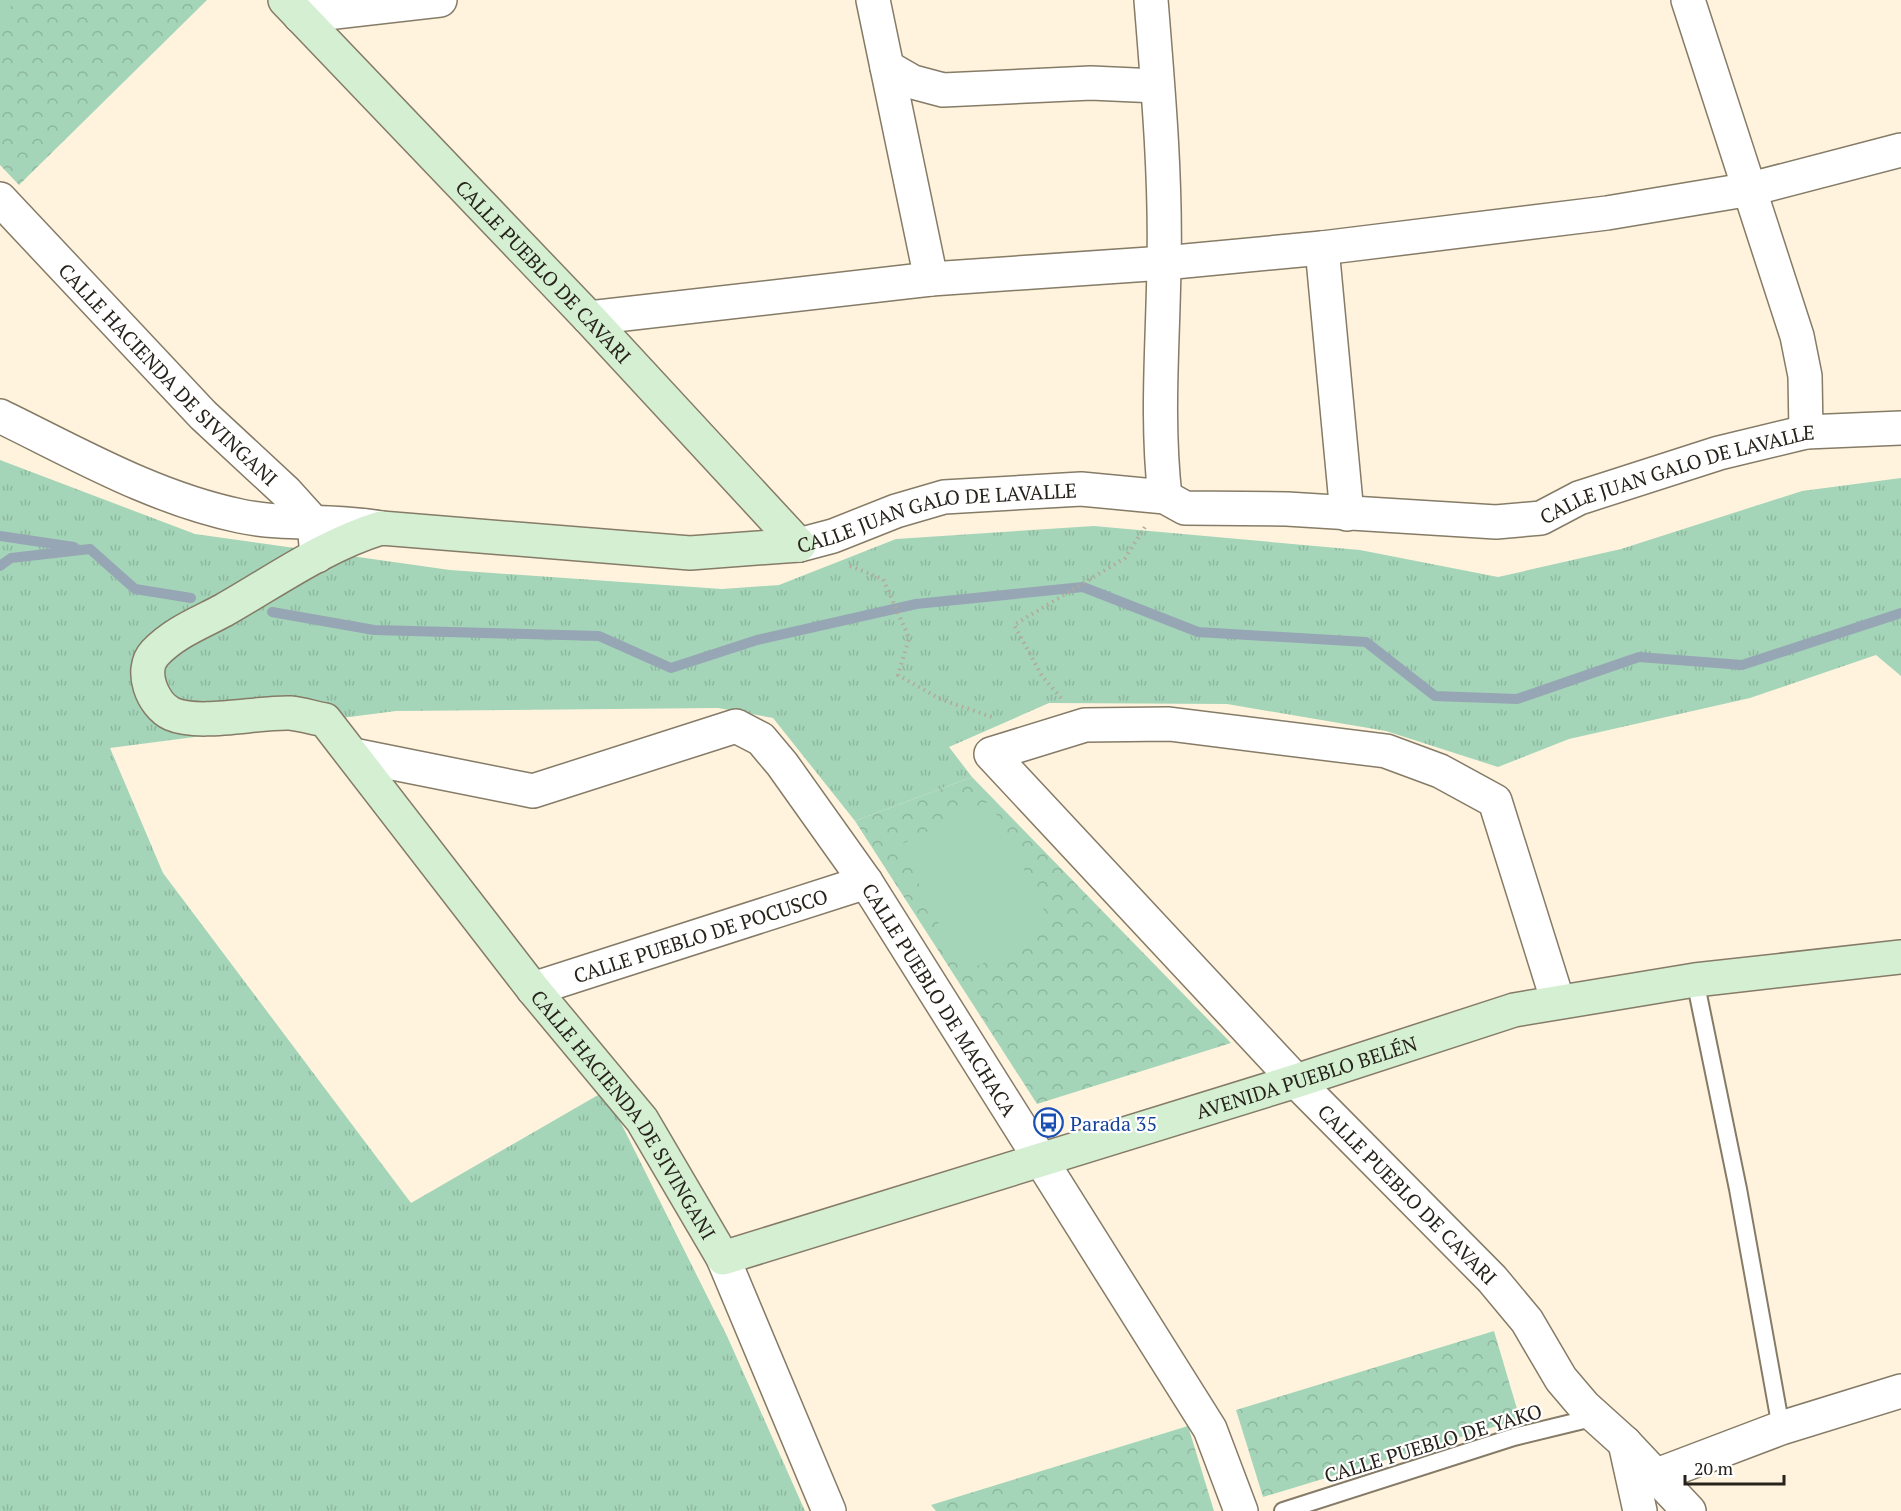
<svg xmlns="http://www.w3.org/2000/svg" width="1901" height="1511" viewBox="0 0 1901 1511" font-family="'PT Serif',serif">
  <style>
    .grass { fill: url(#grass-tufts) }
    .park { fill: url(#park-crowns) }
    .pitch { fill: #a4d5b8 }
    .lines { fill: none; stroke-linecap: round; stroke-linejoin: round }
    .stream { stroke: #97a6b4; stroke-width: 10 }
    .lane-casing { stroke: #857b67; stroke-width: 20 }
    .street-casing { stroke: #857b67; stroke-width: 36 }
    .secondary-casing { stroke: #857b67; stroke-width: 36 }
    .path { stroke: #b2a998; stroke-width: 4; stroke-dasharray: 1.5 4.5; stroke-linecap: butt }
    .lane { stroke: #fff; stroke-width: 16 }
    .street { stroke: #fff; stroke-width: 33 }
    .secondary { stroke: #d4efd2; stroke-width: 33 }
    .labels { text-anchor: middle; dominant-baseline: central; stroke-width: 4.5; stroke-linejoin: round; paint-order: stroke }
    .street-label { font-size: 20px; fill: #27231b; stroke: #fff }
    .transit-label { font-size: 20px; fill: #164399; stroke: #fff; text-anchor: start }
  </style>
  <defs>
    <pattern id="grass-tufts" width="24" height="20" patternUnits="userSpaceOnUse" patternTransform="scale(1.5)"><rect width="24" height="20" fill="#a4d5b8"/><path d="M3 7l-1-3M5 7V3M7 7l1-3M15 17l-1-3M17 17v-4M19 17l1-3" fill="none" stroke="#8db79e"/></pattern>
    <pattern id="park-crowns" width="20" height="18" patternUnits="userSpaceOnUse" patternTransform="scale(1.5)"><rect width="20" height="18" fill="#a4d5b8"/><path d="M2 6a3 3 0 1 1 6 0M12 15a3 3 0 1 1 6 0" fill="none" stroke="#8db79e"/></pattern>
  </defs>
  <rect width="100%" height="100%" fill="#fff3de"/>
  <!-- grass -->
  <path class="grass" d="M0,460L195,534L450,570L722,589L779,585L896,539L1094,526L1360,550L1498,577L1621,549L1802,491L1901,478V676L1876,655L1750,698L1569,739L1498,767L1386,731L1227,704L1049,703L949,747L972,777L855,821L773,718L718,708L396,711L110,748L163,873L411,1203L605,1091L727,1336L805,1511H0Z"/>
  <!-- park -->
  <g class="park">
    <path d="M0,0H207L19,185L0,165Z"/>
    <path d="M972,777L1231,1043L1037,1104L855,821Z"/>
    <path d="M1494,1331L1520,1419L1263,1497L1236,1410Z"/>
    <path d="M1188,1426L1214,1511H936L931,1505Z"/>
  </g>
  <!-- pitch -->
  <g class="pitch">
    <path d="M0,0H17L0,17Z"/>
    <path d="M990,801L1053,929L963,973L900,845Z"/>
  </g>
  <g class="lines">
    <!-- stream -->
    <g class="stream">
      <path d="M0,536L74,547"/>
      <path d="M0,566L11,558L90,549L135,589L191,598"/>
      <path d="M272,612L374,630L599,636L671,668L757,640L916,604L1083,587L1198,632L1366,642L1435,696L1517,699L1639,657L1742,665L1901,613"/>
    </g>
    <defs>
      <g id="lane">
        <path d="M1695,980L1738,1189L1781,1428"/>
        <path d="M1283,1511L1514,1437L1596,1417"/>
      </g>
      <g id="street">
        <path d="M873,0L931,279"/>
        <path d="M1151,0C1158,87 1166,177 1164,264C1163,344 1156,417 1165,497"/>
        <path d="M1688,0L1797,336L1805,376L1806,432"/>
        <path d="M300,16L440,0"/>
        <path d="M887,67L913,82L943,90L1091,83L1157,86"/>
        <path id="s1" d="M0,199L203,415L286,492L314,523L317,556"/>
        <path d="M1322,248L1347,514"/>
        <path d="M589,318L931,279L1164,263L1322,248L1607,213L1751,189L1901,150"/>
        <path d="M0,416C78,454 154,498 240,516C287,526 334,519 381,528"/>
        <path id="s2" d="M799,545L833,536L896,511L944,497L1081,489L1165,497L1185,508L1287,509L1496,522L1541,518L1579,498L1719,453L1806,432L1901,428"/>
        <path id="s3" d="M353,755L533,791L736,726L761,739L782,764L866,882L1210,1429L1241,1511"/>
        <path id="s4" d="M533,989L866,882"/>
        <path id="s5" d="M1558,1002L1495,801L1440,771L1386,751L1169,724L1085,725L991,754L1296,1081L1492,1279L1527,1321L1561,1379L1584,1406L1625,1443L1689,1511"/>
        <path d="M723,1258L829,1511"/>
        <path d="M1625,1443L1640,1511"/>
        <path d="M1657,1475L1781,1428L1901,1391"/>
      </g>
      <g id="secondary">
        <path id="s6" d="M285,0L589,318L799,545"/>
        <path id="s7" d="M799,545L690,553L381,528C325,545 275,581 224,610C200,623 175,632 155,653C139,670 152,705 172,714C200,726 257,712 290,713C301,714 314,718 325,720L533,989L642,1120L723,1258L1296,1081L1514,1010L1695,980L1901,957"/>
      </g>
    </defs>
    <!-- lane casing -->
    <use href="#lane" class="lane-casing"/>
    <!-- street casing -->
    <use href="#street" class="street-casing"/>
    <!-- secondary casing -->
    <use href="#secondary" class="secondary-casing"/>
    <!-- path -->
    <g class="path">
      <path d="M850,566L883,579L909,638L898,675L940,699L992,717"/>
      <path d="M1061,698L1042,676L1014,625L1125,558L1145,527"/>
    </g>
    <!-- lane -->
    <use href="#lane" class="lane"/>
    <!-- street -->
    <use href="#street" class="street"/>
    <!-- secondary -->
    <use href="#secondary" class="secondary"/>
  </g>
  <!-- icons -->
  <defs>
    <symbol id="bus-ring" viewBox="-11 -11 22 22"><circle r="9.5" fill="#fff" stroke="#1a4fb4" stroke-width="1.5"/><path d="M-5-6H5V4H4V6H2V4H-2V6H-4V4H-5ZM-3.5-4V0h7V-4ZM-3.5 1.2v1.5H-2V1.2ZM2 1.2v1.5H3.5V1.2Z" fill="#1a4fb4"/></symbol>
  </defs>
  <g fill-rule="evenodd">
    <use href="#bus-ring" x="1032" y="1106" width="33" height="33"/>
  </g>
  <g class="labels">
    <!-- street labels -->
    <g class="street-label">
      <text stroke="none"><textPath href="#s6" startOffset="375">CALLE PUEBLO DE CAVARI</textPath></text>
      <text stroke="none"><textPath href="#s1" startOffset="243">CALLE HACIENDA DE SIVINGANI</textPath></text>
      <text stroke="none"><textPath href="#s2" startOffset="898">CALLE JUAN GALO DE LAVALLE</textPath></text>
      <text stroke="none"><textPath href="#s2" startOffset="142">CALLE JUAN GALO DE LAVALLE</textPath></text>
      <text stroke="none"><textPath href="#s4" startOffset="176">CALLE PUEBLO DE POCUSCO</textPath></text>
      <text stroke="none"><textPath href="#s3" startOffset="741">CALLE PUEBLO DE MACHACA</textPath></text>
      <text stroke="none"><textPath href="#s7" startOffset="2186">AVENIDA PUEBLO BELÉN</textPath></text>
      <text stroke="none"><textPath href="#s7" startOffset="1400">CALLE HACIENDA DE SIVINGANI</textPath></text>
      <text stroke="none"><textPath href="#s5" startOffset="1338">CALLE PUEBLO DE CAVARI</textPath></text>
      <text transform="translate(1433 1443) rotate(-17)">CALLE PUEBLO DE YAKO</text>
    </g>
    <!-- transit labels -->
    <g class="transit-label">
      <text x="1070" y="1123">Parada 35</text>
    </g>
  </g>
  <!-- scale -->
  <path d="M1685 1475v9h99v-9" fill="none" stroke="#27231b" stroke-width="3"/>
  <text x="1694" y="1475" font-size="18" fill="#27231b" stroke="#ffffff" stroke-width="4.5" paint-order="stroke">20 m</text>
</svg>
